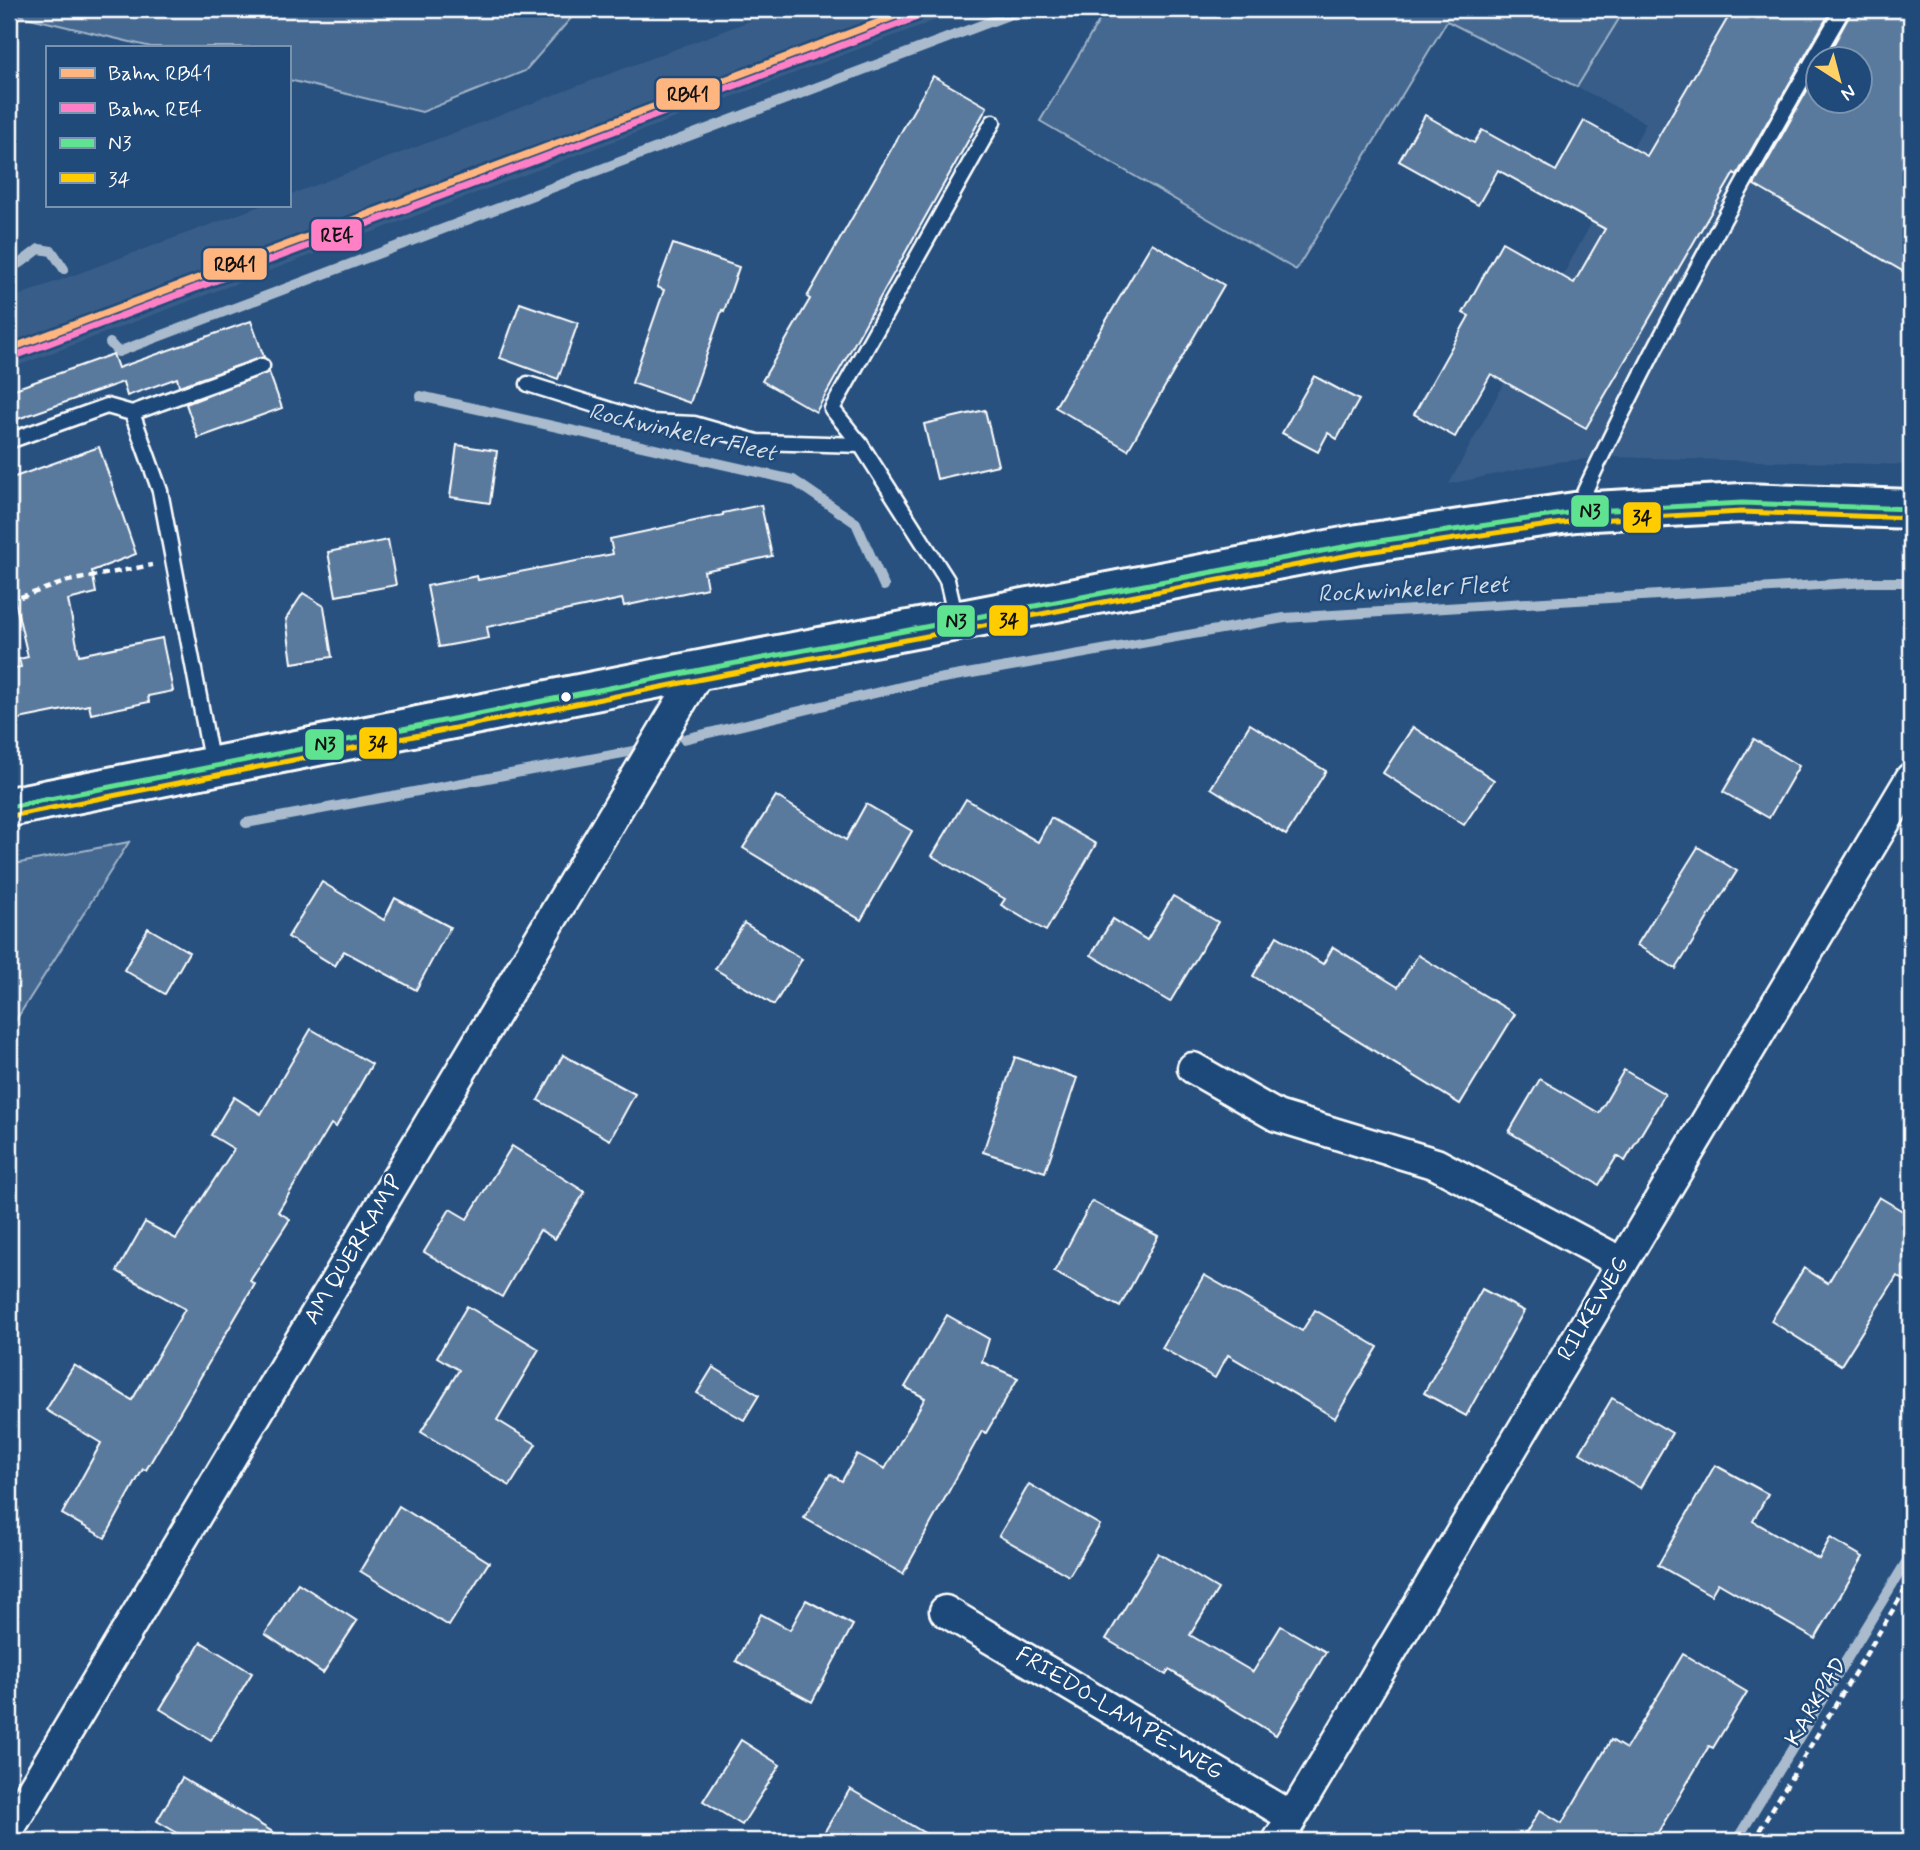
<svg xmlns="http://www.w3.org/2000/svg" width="1920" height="1850" viewBox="0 0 1920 1850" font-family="Mynerve,sans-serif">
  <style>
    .built { fill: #375d88; fill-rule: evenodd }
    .green { fill: #446890; stroke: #a2b4c8; stroke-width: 2 }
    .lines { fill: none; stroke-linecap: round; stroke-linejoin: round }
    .stream { stroke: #aabbcd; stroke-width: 10 }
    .building { fill: #5a7a9d; stroke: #fff; stroke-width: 2 }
    .service-casing { stroke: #fff; stroke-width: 19 }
    .minor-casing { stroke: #fff; stroke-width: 35 }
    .secondary-casing { stroke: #fff; stroke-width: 44 }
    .path { stroke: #fff; stroke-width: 4.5; stroke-dasharray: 7 5; stroke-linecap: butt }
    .service { stroke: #1f4a7a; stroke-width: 14 }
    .minor { stroke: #1f4a7a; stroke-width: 30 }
    .secondary { stroke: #1f4a7a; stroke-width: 38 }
    .bus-1-casing { stroke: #1f4a7a; stroke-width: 10 }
    .bus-2-casing { stroke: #1f4a7a; stroke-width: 10 }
    .bus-1 { stroke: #60e390; stroke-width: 5 }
    .bus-2 { stroke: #fc0; stroke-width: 5 }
    .rail-1-casing { stroke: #1f4a7a; stroke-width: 12 }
    .rail-2-casing { stroke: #1f4a7a; stroke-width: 12 }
    .rail-1 { stroke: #ffb580; stroke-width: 7 }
    .rail-2 { stroke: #ff80c5; stroke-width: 7 }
    .bus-dot { fill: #fff; stroke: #1f4a7a; stroke-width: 2.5 }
    .labels { text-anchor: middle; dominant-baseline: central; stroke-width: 5; stroke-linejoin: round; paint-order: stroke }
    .street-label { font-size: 23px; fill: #fff; stroke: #1f4a7a }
    .water-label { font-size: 24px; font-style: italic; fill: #d4dde6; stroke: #1f4a7a }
    .line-badge { stroke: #1f4a7a; stroke-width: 2.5 }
    .pale-badge-label { font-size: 19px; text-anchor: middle; font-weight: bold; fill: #111 }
  </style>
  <rect width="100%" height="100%" fill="#28517f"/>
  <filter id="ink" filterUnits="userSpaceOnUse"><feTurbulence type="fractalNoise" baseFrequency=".0143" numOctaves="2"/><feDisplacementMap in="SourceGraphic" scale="14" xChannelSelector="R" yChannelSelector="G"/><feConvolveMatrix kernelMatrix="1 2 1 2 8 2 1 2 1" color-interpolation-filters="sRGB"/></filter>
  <g filter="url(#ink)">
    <!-- built -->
    <g class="built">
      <path d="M781,9H965L9,369V299L263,205H289V195Z"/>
      <path d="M1625,9H1911V465L1607,457L1556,462L1449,484L1646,123L1577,87ZM1818,60H1860V102H1818Z"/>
    </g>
    <!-- green -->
    <g class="green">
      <path d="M9,9H579L525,71L422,112L289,80V47H151L9,13Z"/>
      <path d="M1106,9H1625L1577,87L1447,21L1296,270L1040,121Z"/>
      <path d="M129,842L9,1031V865Z"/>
    </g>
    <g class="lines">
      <!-- stream -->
      <g class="stream">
        <path d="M9,268L22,262L39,249L52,251L64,269"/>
        <path d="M110,343L118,352L1024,9"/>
        <path d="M420,396L793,480L856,523L884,586"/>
        <path d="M684,739L921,682L1284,618L1868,582H1911"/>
        <path d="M246,823L639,750"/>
        <path d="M1736,1841L1911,1554"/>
      </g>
    </g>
    <!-- building -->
    <g class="building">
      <path d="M1733,9H1832L1737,175L1734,173L1586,428L1491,374L1455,437L1414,414L1469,316L1463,313L1502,242L1574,283L1605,229L1498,170L1478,205L1399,161L1425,115L1474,143L1482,130L1556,171L1584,121L1647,156Z"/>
      <path d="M1853,9H1911V276L1754,185L1818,71V102H1860V60H1825Z"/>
      <path d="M933,76L987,107L816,412L762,381L810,299L807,297Z"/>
      <path d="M1152,243L1224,285L1128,450L1055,407Z"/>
      <path d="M673,244L739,267L724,311L722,310L690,403L632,383L664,290L657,287Z"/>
      <path d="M520,303L578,323L558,379L500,358Z"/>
      <path d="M251,321L264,357L179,386L177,378L127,396L123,382L9,422V391L113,354L118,368Z"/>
      <path d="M269,372L282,408L198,438L186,404Z"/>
      <path d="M1314,376L1359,400L1337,439L1328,433L1318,452L1282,433Z"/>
      <path d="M985,410L998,465L937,479L924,424Z"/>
      <path d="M457,445L497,451L490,503L450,497Z"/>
      <path d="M99,447L136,554L92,571L96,593L68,600L79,655L162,638L173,691L148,696L149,702L91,714L89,705L9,721V669L21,667L19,659L28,657L13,592L9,594V479Z"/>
      <path d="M761,505L772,556L704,571L707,588L624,606L622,599L487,627L489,638L439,647L427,586L477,576L478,580L613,554L610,539L723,515V513Z"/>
      <path d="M388,540L396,585L336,596L328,552Z"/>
      <path d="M303,593L324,606L332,657L292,663L286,619Z"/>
      <path d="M1250,724L1326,771L1286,835L1211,788Z"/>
      <path d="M1413,727L1494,780L1464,825L1383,773Z"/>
      <path d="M1754,739L1799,766L1769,818L1723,792Z"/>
      <path d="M776,796L846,840L866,804L912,831L861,920L743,848Z"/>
      <path d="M966,799L1038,842L1051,818L1096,844L1046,931L1001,905L1005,899L932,856Z"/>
      <path d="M1698,847L1737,871L1676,969L1637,945Z"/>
      <path d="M322,882L384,920L395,898L450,927L416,990L344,951L335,966L288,937Z"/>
      <path d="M1173,896L1218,922L1170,1002L1091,955L1113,919L1147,940Z"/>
      <path d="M744,923L802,959L774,1005L715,969Z"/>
      <path d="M148,928L189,952L165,994L124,970Z"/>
      <path d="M1277,936L1323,964L1333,947L1398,987L1418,955L1515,1014L1460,1104L1253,976Z"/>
      <path d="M311,1029L372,1064L336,1127L331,1124L278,1212L290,1219L250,1281L255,1284L146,1470L143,1469L105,1538L62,1514L101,1443L46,1410L74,1365L132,1400L185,1309L117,1271L145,1222L176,1239L234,1149L211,1135L234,1097L261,1114Z"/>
      <path d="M563,1055L635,1094L610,1140L538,1100Z"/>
      <path d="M1015,1057L1077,1078L1045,1172L983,1152Z"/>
      <path d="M1624,1070L1665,1094L1625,1161L1617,1156L1599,1185L1509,1132L1540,1079L1599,1113Z"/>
      <path d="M512,1146L585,1192L555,1239L540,1230L502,1297L424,1252L450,1209L467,1219Z"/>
      <path d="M1879,1197L1911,1216V1284L1897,1276L1841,1365L1771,1321L1804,1268L1828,1283Z"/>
      <path d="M1092,1201L1158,1236L1120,1307L1054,1272Z"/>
      <path d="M1204,1275L1302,1331L1315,1310L1378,1347L1335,1418L1228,1355L1215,1378L1162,1348Z"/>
      <path d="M1482,1289L1524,1311L1466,1416L1424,1393Z"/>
      <path d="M467,1306L539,1349L497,1420L536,1444L510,1486L421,1432L459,1370L437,1357Z"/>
      <path d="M947,1315L989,1339L982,1362L1018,1378L986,1433L982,1431L903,1574L804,1518L830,1474L842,1481L857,1454L885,1469L925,1398L905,1387Z"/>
      <path d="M713,1367L759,1395L744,1420L697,1393Z"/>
      <path d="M1612,1398L1672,1433L1640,1488L1580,1453Z"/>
      <path d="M1715,1465L1768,1494L1753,1521L1819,1559L1830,1538L1863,1557L1815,1639L1718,1583L1711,1595L1658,1565Z"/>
      <path d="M1029,1484L1100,1525L1069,1576L999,1536Z"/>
      <path d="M399,1506L489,1562L449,1626L360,1571Z"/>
      <path d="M1158,1553L1218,1589L1190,1635L1253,1672L1281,1626L1326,1652L1276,1735L1169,1670L1166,1675L1106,1639Z"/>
      <path d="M298,1583L357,1621L323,1673L265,1634Z"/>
      <path d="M806,1600L853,1625L812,1702L736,1661L761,1614L790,1630Z"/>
      <path d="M201,1642L252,1673L211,1740L160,1709Z"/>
      <path d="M1683,1654L1747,1692L1713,1748L1709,1746L1653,1841H1521L1540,1810L1562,1823L1611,1740L1626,1749Z"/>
      <path d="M741,1740L780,1765L742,1825L703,1801Z"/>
      <path d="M182,1778L288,1841H191L157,1821Z"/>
      <path d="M850,1789L938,1841H819Z"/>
    </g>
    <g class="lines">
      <defs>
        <g id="service">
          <path d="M528,384L649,422L694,424L757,442L861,445"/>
          <path d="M132,413L262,366"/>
          <path d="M9,441L107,406L132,413L160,491L212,765"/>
          <path d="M1577,508C1656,337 1748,172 1843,9"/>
          <path d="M956,619L947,580L861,445L832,409L993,122"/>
        </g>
        <g id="minor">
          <path d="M1193,1068L1277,1116L1436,1164L1622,1263"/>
          <path d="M945,1611L1292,1817"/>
          <path d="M9,1829L700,670"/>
          <path d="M1278,1841L1911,778"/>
        </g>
        <path id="secondary" d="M9,807L700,670L1359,544L1575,512L1742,503L1911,509"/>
      </defs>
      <!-- service casing -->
      <use href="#service" class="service-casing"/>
      <!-- minor casing -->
      <use href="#minor" class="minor-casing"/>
      <!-- secondary casing -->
      <use href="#secondary" class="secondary-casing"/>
      <!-- path -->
      <g class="path">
        <path d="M9,601L68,581L152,565"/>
        <path d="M1753,1841L1911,1580"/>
      </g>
      <!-- service -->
      <use href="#service" class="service"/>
      <!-- minor -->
      <use href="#minor" class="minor"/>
      <!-- secondary -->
      <use href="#secondary" class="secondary"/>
      <defs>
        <path id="bus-1" d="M9,807L700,670L1359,544L1575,512L1742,503L1911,509"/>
        <path id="bus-2" d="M11,816L702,679L1360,553L1576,521L1742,512L1911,518"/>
      </defs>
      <!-- bus-1 casing -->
      <use href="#bus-1" class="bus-1-casing"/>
      <!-- bus-2 casing -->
      <use href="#bus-2" class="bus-2-casing"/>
      <!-- bus-1 -->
      <use href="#bus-1" class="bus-1"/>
      <!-- bus-2 -->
      <use href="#bus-2" class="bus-2"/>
      <defs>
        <path id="rail-1" d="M9,349L914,9"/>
        <path id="rail-2" d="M12,357L917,17"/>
      </defs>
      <!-- rail-1 casing -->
      <use href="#rail-1" class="rail-1-casing"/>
      <!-- rail-2 casing -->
      <use href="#rail-2" class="rail-2-casing"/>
      <!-- rail-1 -->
      <use href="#rail-1" class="rail-1"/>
      <!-- rail-2 -->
      <use href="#rail-2" class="rail-2"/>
    </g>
  </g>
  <!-- markers -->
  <circle class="bus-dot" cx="566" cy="697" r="6"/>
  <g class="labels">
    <!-- street labels -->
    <g class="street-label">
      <text transform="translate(354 1250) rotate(-59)">AM QUERKAMP</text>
      <text transform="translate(1594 1309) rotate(-59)">RILKEWEG</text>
      <text transform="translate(1817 1702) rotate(-59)">KARKPAD</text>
      <text transform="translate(1119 1714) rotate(31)">FRIEDO-LAMPE-WEG</text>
    </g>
    <!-- water labels -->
    <g class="water-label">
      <text transform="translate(682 433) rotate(13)">Rockwinkeler Fleet</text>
      <text transform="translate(1413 590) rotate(-3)">Rockwinkeler Fleet</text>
    </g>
  </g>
  <g class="line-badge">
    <rect x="655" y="77" width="66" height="34" rx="7" fill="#ffb580"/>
    <rect x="310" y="218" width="53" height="34" rx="7" fill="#ff80c5"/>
    <rect x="202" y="247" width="66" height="34" rx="7" fill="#ffb580"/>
    <rect x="1570" y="494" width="40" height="34" rx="7" fill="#60e390"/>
    <rect x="1622" y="501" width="40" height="33" rx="7" fill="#fc0"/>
    <rect x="988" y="604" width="41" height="33" rx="7" fill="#fc0"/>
    <rect x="936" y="604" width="40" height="34" rx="7" fill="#60e390"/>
    <rect x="358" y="726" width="40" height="34" rx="7" fill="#fc0"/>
    <rect x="304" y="728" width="41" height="33" rx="7" fill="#60e390"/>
  </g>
  <g class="pale-badge-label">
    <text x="688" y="101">RB41</text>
    <text x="337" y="242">RE4</text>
    <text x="235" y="271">RB41</text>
    <text x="1590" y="518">N3</text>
    <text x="1642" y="524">34</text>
    <text x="1009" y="627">34</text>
    <text x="956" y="628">N3</text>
    <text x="378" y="750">34</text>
    <text x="325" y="751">N3</text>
  </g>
  <!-- margin -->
  <rect width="1920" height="1850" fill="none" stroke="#1f4a7a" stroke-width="35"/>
  <rect x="18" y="18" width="1885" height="1815" fill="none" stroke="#fff" stroke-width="2.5" filter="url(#ink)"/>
  <!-- legend -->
  <rect x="46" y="46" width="245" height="161" fill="#1f4a7a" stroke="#7992af" stroke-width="2"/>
  <rect x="60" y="68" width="35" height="10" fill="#ffb580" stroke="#7992af" stroke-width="2"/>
  <text x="108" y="80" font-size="21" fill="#ffffff">Bahn RB41</text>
  <rect x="60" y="103" width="35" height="10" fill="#ff80c5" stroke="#7992af" stroke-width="2"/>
  <text x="108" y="116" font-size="21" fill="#ffffff">Bahn RE4</text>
  <rect x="60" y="138" width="35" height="10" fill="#60e390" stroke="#7992af" stroke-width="2"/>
  <text x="108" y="150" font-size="21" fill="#ffffff">N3</text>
  <rect x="60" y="173" width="35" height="10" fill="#ffcc00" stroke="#7992af" stroke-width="2"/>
  <text x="108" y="186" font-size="21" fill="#ffffff">34</text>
  <!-- north arrow -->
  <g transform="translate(1839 80) rotate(144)"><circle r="33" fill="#1f4a7a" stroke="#7992af" stroke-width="2"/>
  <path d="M0-5L12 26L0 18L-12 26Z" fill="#ffd166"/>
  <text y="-10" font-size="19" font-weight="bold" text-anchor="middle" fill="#ffffff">N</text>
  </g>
</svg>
